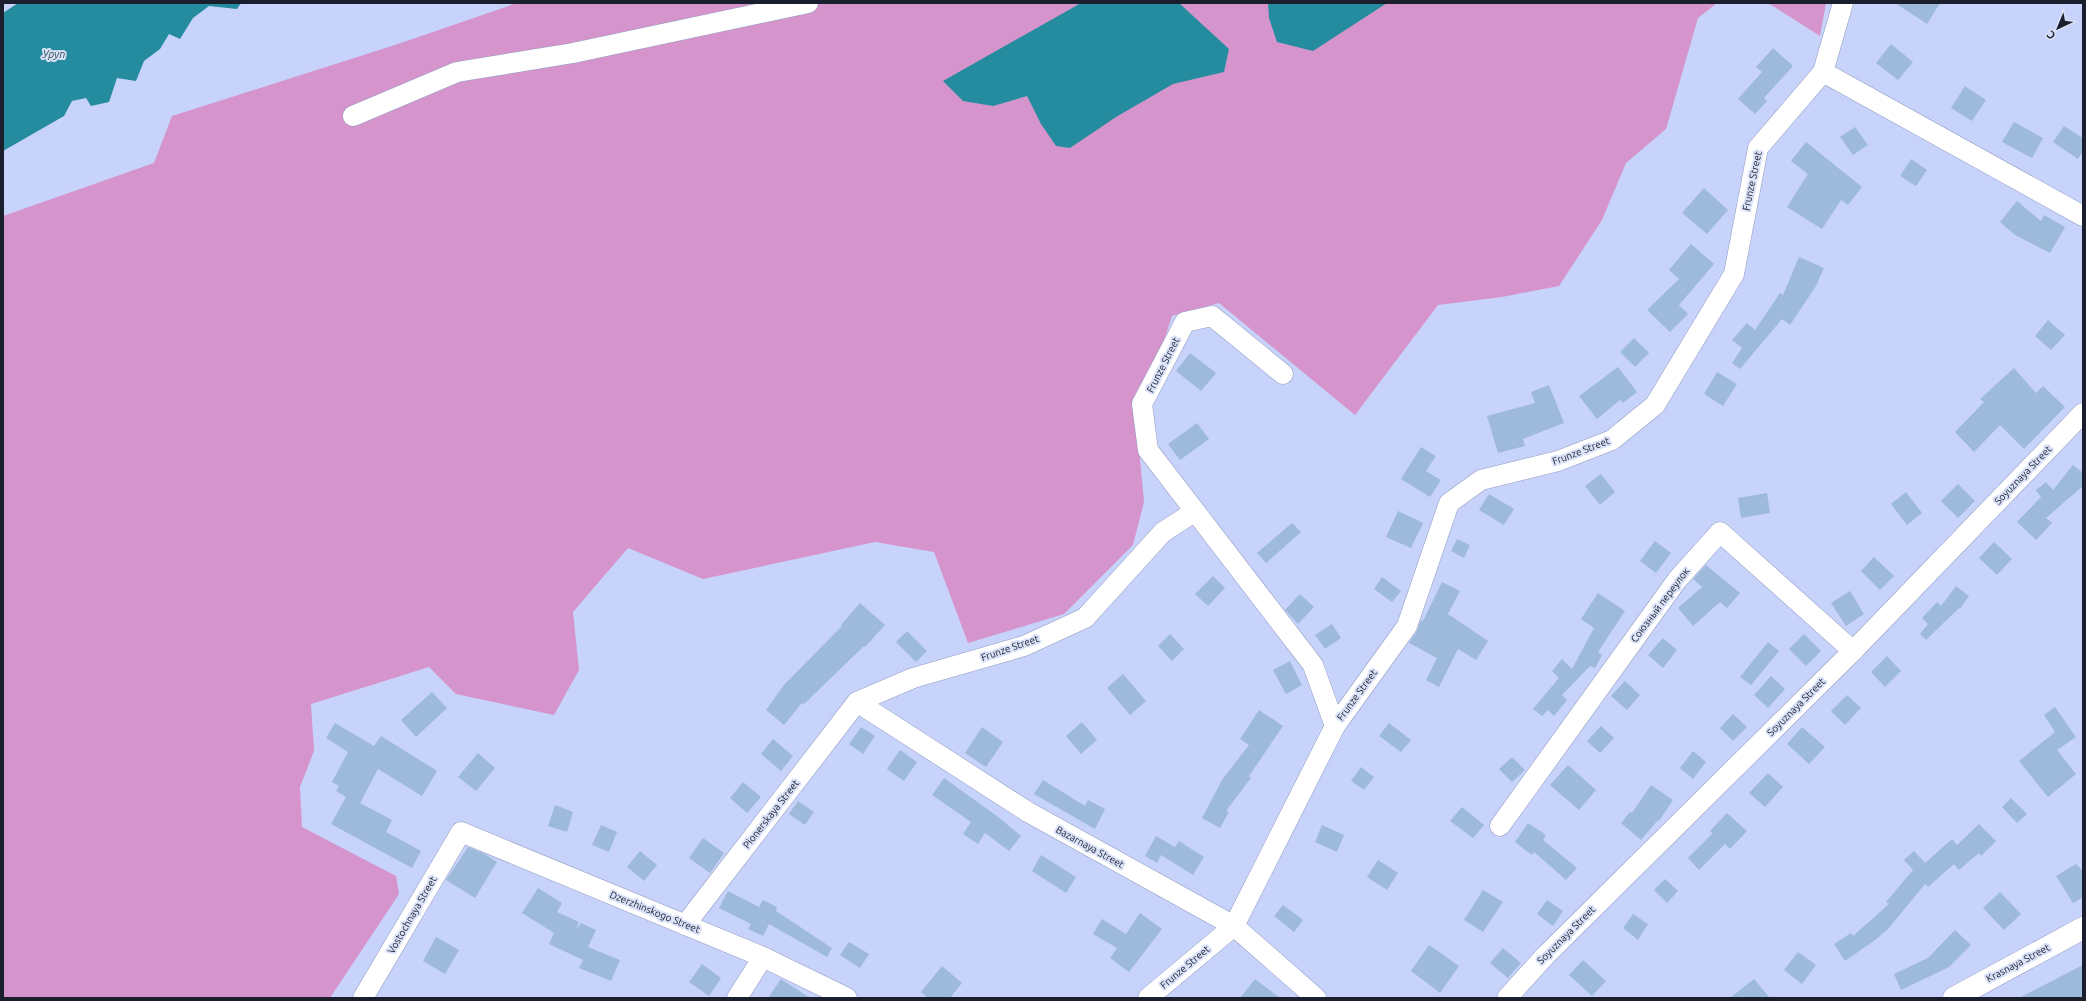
<svg xmlns="http://www.w3.org/2000/svg" width="2086" height="1001" viewBox="0 0 2086 1001" font-family="Ubuntu,sans-serif">
  <style>
    .green { fill: #d595cc }
    .water { fill: #248c9e }
    .building { fill: #9ebada }
    .lines { fill: none; stroke-linecap: round; stroke-linejoin: round }
    .minor-casing { stroke: #919cc0; stroke-width: 21 }
    .tertiary-casing { stroke: #919cc0; stroke-width: 23 }
    .minor { stroke: #fff; stroke-width: 20 }
    .tertiary { stroke: #fff; stroke-width: 22 }
    .labels { text-anchor: middle; dominant-baseline: central; stroke-width: 4; stroke-linejoin: round; paint-order: stroke }
    .street-label { font-size: 10px; fill: #1b1f2d; stroke: #d9e1f8 }
    .water-label { font-size: 11px; font-style: italic; fill: #314f55; stroke: #d9e1f8 }
  </style>
  <rect width="100%" height="100%" fill="#c7d3fa"/>
  <!-- green -->
  <g class="green">
    <path d="M517,3H1717L1698,18L1666,129L1626,163L1602,220L1559,286L1502,297L1438,305L1355,415L1219,303L1172,316L1137,426L1144,502L1133,545L1064,614L968,643L934,552L875,542L703,579L628,548L573,612L579,670L554,715L456,694L429,667L311,704L314,751L300,787L302,827L396,876L399,894L330,998H3V216L154,163L172,116L398,44Z"/>
    <path d="M1768,3H1826L1820,36Z"/>
  </g>
  <!-- water -->
  <g class="water">
    <path d="M18,3H241L237,9L209,6L193,18L180,39L169,34L160,49L144,61L136,81L117,78L109,102L91,106L86,98L72,101L64,116L3,151V13Z"/>
    <path d="M1081,3H1179L1229,49L1224,72L1173,84L1116,117L1070,148L1056,146L1041,124L1027,96L993,106L963,101L943,81Z"/>
    <path d="M1268,3H1387L1313,51L1277,42L1269,18Z"/>
  </g>
  <!-- building -->
  <g class="building">
    <path d="M1895,3H1940L1927,24Z"/>
    <path d="M1891,44L1913,62L1898,80L1876,63Z"/>
    <path d="M1773,48L1793,66L1764,98L1767,101L1755,114L1738,99L1762,72L1756,67Z"/>
    <path d="M1965,86L1986,100L1972,121L1951,108Z"/>
    <path d="M2014,122L2043,138L2032,158L2002,142Z"/>
    <path d="M2064,126L2083,138V151L2078,159L2053,142Z"/>
    <path d="M1855,127L1868,145L1853,155L1840,137Z"/>
    <path d="M1806,142L1862,187L1848,205L1841,200L1822,229L1787,207L1808,174L1791,161Z"/>
    <path d="M1911,159L1927,170L1916,186L1900,176Z"/>
    <path d="M1704,188L1728,210L1707,234L1682,213Z"/>
    <path d="M2017,201L2041,221L2044,215L2065,227L2050,253L2015,235L2000,222Z"/>
    <path d="M1691,244L1714,264L1679,305L1688,314L1670,332L1647,310L1679,279L1669,270Z"/>
    <path d="M1799,257L1824,268L1816,286L1790,325L1782,319L1740,369L1732,363L1742,348L1732,340L1747,323L1755,330L1780,293L1783,295Z"/>
    <path d="M2048,320L2065,335L2051,350L2035,336Z"/>
    <path d="M1634,338L1649,353L1635,367L1620,352Z"/>
    <path d="M1190,353L1216,373L1201,391L1176,371Z"/>
    <path d="M1618,367L1637,392L1623,403L1620,400L1597,419L1579,396Z"/>
    <path d="M2014,368L2036,393L2043,386L2065,407L2024,449L2000,425L1974,452L1955,432L1984,402L1980,399Z"/>
    <path d="M1717,372L1737,384L1723,406L1704,394Z"/>
    <path d="M1549,385L1564,423L1523,439L1525,446L1498,453L1487,416L1535,403L1531,392Z"/>
    <path d="M1197,423L1209,439L1180,460L1168,444Z"/>
    <path d="M1421,447L1436,456L1426,471L1441,480L1430,497L1401,479Z"/>
    <path d="M2073,465L2083,473V486L2046,518L2052,523L2036,540L2017,522L2041,497L2036,490L2046,482L2053,490Z"/>
    <path d="M1601,474L1615,492L1600,505L1585,486Z"/>
    <path d="M1958,484L1975,501L1958,518L1941,501Z"/>
    <path d="M1906,492L1922,513L1907,525L1891,504Z"/>
    <path d="M1767,493L1770,513L1741,518L1738,498Z"/>
    <path d="M1489,494L1514,509L1504,525L1479,510Z"/>
    <path d="M1398,511L1423,523L1411,548L1386,537Z"/>
    <path d="M1292,523L1301,532L1266,563L1257,553Z"/>
    <path d="M1457,539L1470,545L1464,558L1451,551Z"/>
    <path d="M1655,541L1671,553L1656,573L1640,561Z"/>
    <path d="M1994,542L2012,559L1997,575L1979,558Z"/>
    <path d="M1874,557L1894,576L1880,590L1861,571Z"/>
    <path d="M1706,565L1740,593L1727,608L1720,602L1693,626L1678,608L1702,587L1693,579Z"/>
    <path d="M1213,576L1225,588L1208,606L1195,594Z"/>
    <path d="M1382,577L1401,591L1392,602L1374,589Z"/>
    <path d="M1442,582L1460,591L1448,614L1488,641L1476,660L1458,649L1439,687L1426,680L1437,658L1409,643L1416,633L1421,620L1423,621Z"/>
    <path d="M1956,586L1969,596L1960,609L1959,608L1926,640L1920,634L1928,624L1922,618L1937,602L1941,606Z"/>
    <path d="M1850,591L1864,614L1846,626L1831,603Z"/>
    <path d="M1598,593L1625,611L1598,652L1602,655L1595,668L1590,666L1562,695L1567,700L1554,716L1548,710L1542,716L1533,709L1559,678L1552,671L1562,659L1572,669L1594,628L1581,619Z"/>
    <path d="M1300,594L1314,607L1298,624L1285,610Z"/>
    <path d="M860,603L885,625L865,647L864,646L804,704L802,703L784,725L766,710L784,685L842,626L841,625Z"/>
    <path d="M1332,624L1341,638L1325,649L1315,635Z"/>
    <path d="M907,631L927,651L916,662L896,642Z"/>
    <path d="M1170,634L1184,649L1172,661L1158,646Z"/>
    <path d="M1804,634L1821,651L1806,666L1789,649Z"/>
    <path d="M1663,638L1677,650L1663,668L1648,655Z"/>
    <path d="M1768,642L1779,651L1751,685L1740,677Z"/>
    <path d="M1887,656L1901,671L1885,687L1871,672Z"/>
    <path d="M1290,661L1302,685L1286,694L1273,670Z"/>
    <path d="M1123,674L1146,701L1130,715L1107,688Z"/>
    <path d="M1771,676L1785,689L1768,708L1754,695Z"/>
    <path d="M1625,681L1640,695L1627,710L1611,696Z"/>
    <path d="M432,692L447,708L416,737L401,720Z"/>
    <path d="M1847,695L1861,708L1845,725L1831,711Z"/>
    <path d="M2055,707L2076,737L2057,750L2076,774L2048,797L2019,761L2055,732L2044,715Z"/>
    <path d="M1259,710L1283,726L1249,776L1251,778L1226,811L1229,812L1220,828L1202,818L1222,780L1249,745L1240,739Z"/>
    <path d="M1733,714L1747,727L1733,741L1720,728Z"/>
    <path d="M1082,722L1097,740L1081,754L1066,736Z"/>
    <path d="M335,723L374,746L381,736L437,771L422,796L378,769L360,803L392,820L386,832L421,851L412,868L331,824L346,797L336,791L339,786L332,782L348,752L326,738Z"/>
    <path d="M1389,723L1411,740L1401,752L1379,736Z"/>
    <path d="M1601,726L1614,738L1600,753L1587,741Z"/>
    <path d="M861,727L875,736L863,754L849,744Z"/>
    <path d="M982,727L1003,742L986,767L965,753Z"/>
    <path d="M1802,727L1825,747L1809,764L1787,744Z"/>
    <path d="M773,739L793,756L781,771L761,754Z"/>
    <path d="M900,750L917,762L904,781L887,769Z"/>
    <path d="M1693,751L1706,762L1693,779L1680,768Z"/>
    <path d="M478,753L495,768L476,791L458,777Z"/>
    <path d="M1512,757L1525,770L1512,782L1499,769Z"/>
    <path d="M1568,765L1596,790L1579,810L1550,785Z"/>
    <path d="M1361,767L1374,777L1364,790L1351,781Z"/>
    <path d="M1768,773L1783,787L1765,807L1749,793Z"/>
    <path d="M944,778L997,816L1021,836L1009,851L985,833L978,844L963,834L971,822L932,795Z"/>
    <path d="M1043,780L1085,806L1088,800L1105,809L1095,829L1034,794Z"/>
    <path d="M743,782L761,797L747,813L730,798Z"/>
    <path d="M1651,785L1673,800L1659,821L1658,820L1641,840L1621,823L1630,812L1632,813Z"/>
    <path d="M2011,798L2027,814L2017,823L2002,807Z"/>
    <path d="M798,801L814,812L805,825L789,814Z"/>
    <path d="M555,805L573,812L567,832L548,826Z"/>
    <path d="M1462,807L1484,825L1473,838L1450,821Z"/>
    <path d="M1727,813L1747,831L1730,849L1725,844L1699,870L1688,858L1713,833L1710,831Z"/>
    <path d="M1528,823L1546,835L1543,840L1577,868L1566,880L1534,852L1532,855L1515,842Z"/>
    <path d="M1979,824L1996,841L1981,856L1979,853L1959,870L1954,864L1928,887L1925,884L1888,929L1875,940L1845,961L1834,944L1851,933L1853,936L1889,904L1886,902L1913,870L1904,860L1914,851L1925,863L1952,839L1957,845Z"/>
    <path d="M601,825L617,832L609,852L592,845Z"/>
    <path d="M1322,825L1344,835L1337,852L1315,842Z"/>
    <path d="M1156,836L1175,847L1179,841L1204,857L1193,875L1161,855L1157,863L1145,856Z"/>
    <path d="M703,838L724,853L710,873L689,858Z"/>
    <path d="M468,847L485,854L497,862L475,898L446,880Z"/>
    <path d="M640,851L657,865L644,881L627,867Z"/>
    <path d="M1041,855L1076,877L1066,893L1032,871Z"/>
    <path d="M1378,860L1398,873L1387,890L1367,877Z"/>
    <path d="M2076,864L2083,871V897L2073,903L2056,876Z"/>
    <path d="M1665,879L1678,891L1667,903L1654,890Z"/>
    <path d="M538,888L562,903L557,912L579,922L576,929L581,923L596,930L588,947L620,960L611,981L579,968L583,960L549,944L554,933L522,913Z"/>
    <path d="M1483,890L1503,902L1483,932L1464,920Z"/>
    <path d="M728,891L759,907L763,900L777,907L776,911L832,948L827,957L769,924L763,936L748,929L751,924L719,908Z"/>
    <path d="M2000,892L2021,914L2004,930L1983,908Z"/>
    <path d="M1547,900L1563,911L1553,926L1537,914Z"/>
    <path d="M1283,905L1303,920L1294,932L1274,916Z"/>
    <path d="M1140,913L1162,929L1129,972L1110,958L1117,948L1093,934L1102,919L1126,934Z"/>
    <path d="M1633,914L1648,924L1638,940L1623,928Z"/>
    <path d="M1955,930L1971,945L1949,967L1901,990L1894,974L1928,958Z"/>
    <path d="M436,937L459,950L445,974L423,961Z"/>
    <path d="M849,942L869,954L860,968L840,955Z"/>
    <path d="M1429,945L1459,966L1440,993L1411,971Z"/>
    <path d="M1503,948L1521,963L1508,978L1490,963Z"/>
    <path d="M1798,952L1816,965L1802,984L1784,970Z"/>
    <path d="M1583,960L1606,981L1592,996L1569,975Z"/>
    <path d="M702,964L721,978L709,996L689,982Z"/>
    <path d="M2083,965V998H2019Z"/>
    <path d="M942,966L962,983L950,998H928L921,992Z"/>
    <path d="M781,979L810,998H768Z"/>
    <path d="M1255,979L1280,998H1240Z"/>
    <path d="M1754,979L1770,998H1730Z"/>
  </g>
  <g class="lines">
    <defs>
      <g id="minor">
        <path d="M1823,72L2083,216"/>
        <path d="M353,116L457,72L573,53L808,3"/>
        <path d="M1283,374L1212,316L1185,322L1142,404L1148,450L1313,665L1335,726"/>
        <path d="M857,702L1028,812L1234,926L1316,998"/>
        <path d="M1500,826L1677,580L1720,532L1853,651"/>
        <path d="M685,925L857,702L913,678L1024,646L1085,618L1163,532L1194,512"/>
        <path d="M363,998L461,832L763,957L847,998"/>
        <path d="M737,998L763,957"/>
        <path d="M1148,998L1234,926L1335,726L1407,626L1449,503L1481,480L1558,461L1612,440L1655,405L1734,274L1758,148L1823,72L1843,3"/>
        <path d="M1507,998L1545,956L1853,651L2083,413"/>
      </g>
      <path id="tertiary" d="M1954,998L2083,928"/>
    </defs>
    <!-- minor casing -->
    <use href="#minor" class="minor-casing"/>
    <!-- tertiary casing -->
    <use href="#tertiary" class="tertiary-casing"/>
    <!-- minor -->
    <use href="#minor" class="minor"/>
    <!-- tertiary -->
    <use href="#tertiary" class="tertiary"/>
  </g>
  <g class="labels">
    <!-- street labels -->
    <g class="street-label">
      <text transform="translate(1752 181) rotate(-78)">Frunze Street</text>
      <text transform="translate(1163 365) rotate(-63)">Frunze Street</text>
      <text transform="translate(1581 451) rotate(-21)">Frunze Street</text>
      <text transform="translate(2023 475) rotate(-46)">Soyuznaya Street</text>
      <text transform="translate(1660 605) rotate(-53)">Союзный переулок</text>
      <text transform="translate(1010 648) rotate(-19)">Frunze Street</text>
      <text transform="translate(1357 695) rotate(-54)">Frunze Street</text>
      <text transform="translate(1796 707) rotate(-45)">Soyuznaya Street</text>
      <text transform="translate(771 814) rotate(-52)">Pionerskaya Street</text>
      <text transform="translate(1090 847) rotate(29)">Bazarnaya Street</text>
      <text transform="translate(655 912) rotate(22)">Dzerzhinskogo Street</text>
      <text transform="translate(412 915) rotate(-60)">Vostochnaya Street</text>
      <text transform="translate(1566 935) rotate(-45)">Soyuznaya Street</text>
      <text transform="translate(2018 963) rotate(-28)">Krasnaya Street</text>
      <text transform="translate(1185 967) rotate(-40)">Frunze Street</text>
    </g>
    <!-- water labels -->
    <g class="water-label">
      <text x="54" y="54">Уруп</text>
    </g>
  </g>
  <!-- border -->
  <rect width="2086" height="1001" fill="none" stroke="#1b1f2d" stroke-width="8"/>
  <!-- north arrow -->
  <g transform="translate(2058 28) rotate(224)" stroke="#d9e1f8" stroke-width="3" paint-order="stroke">
  <path d="M0-3L7 15L0 10L-7 15Z" fill="#1b1f2d"/>
  <text y="-6" font-size="11" font-weight="bold" text-anchor="middle" fill="#1b1f2d">С</text>
  </g>
</svg>
